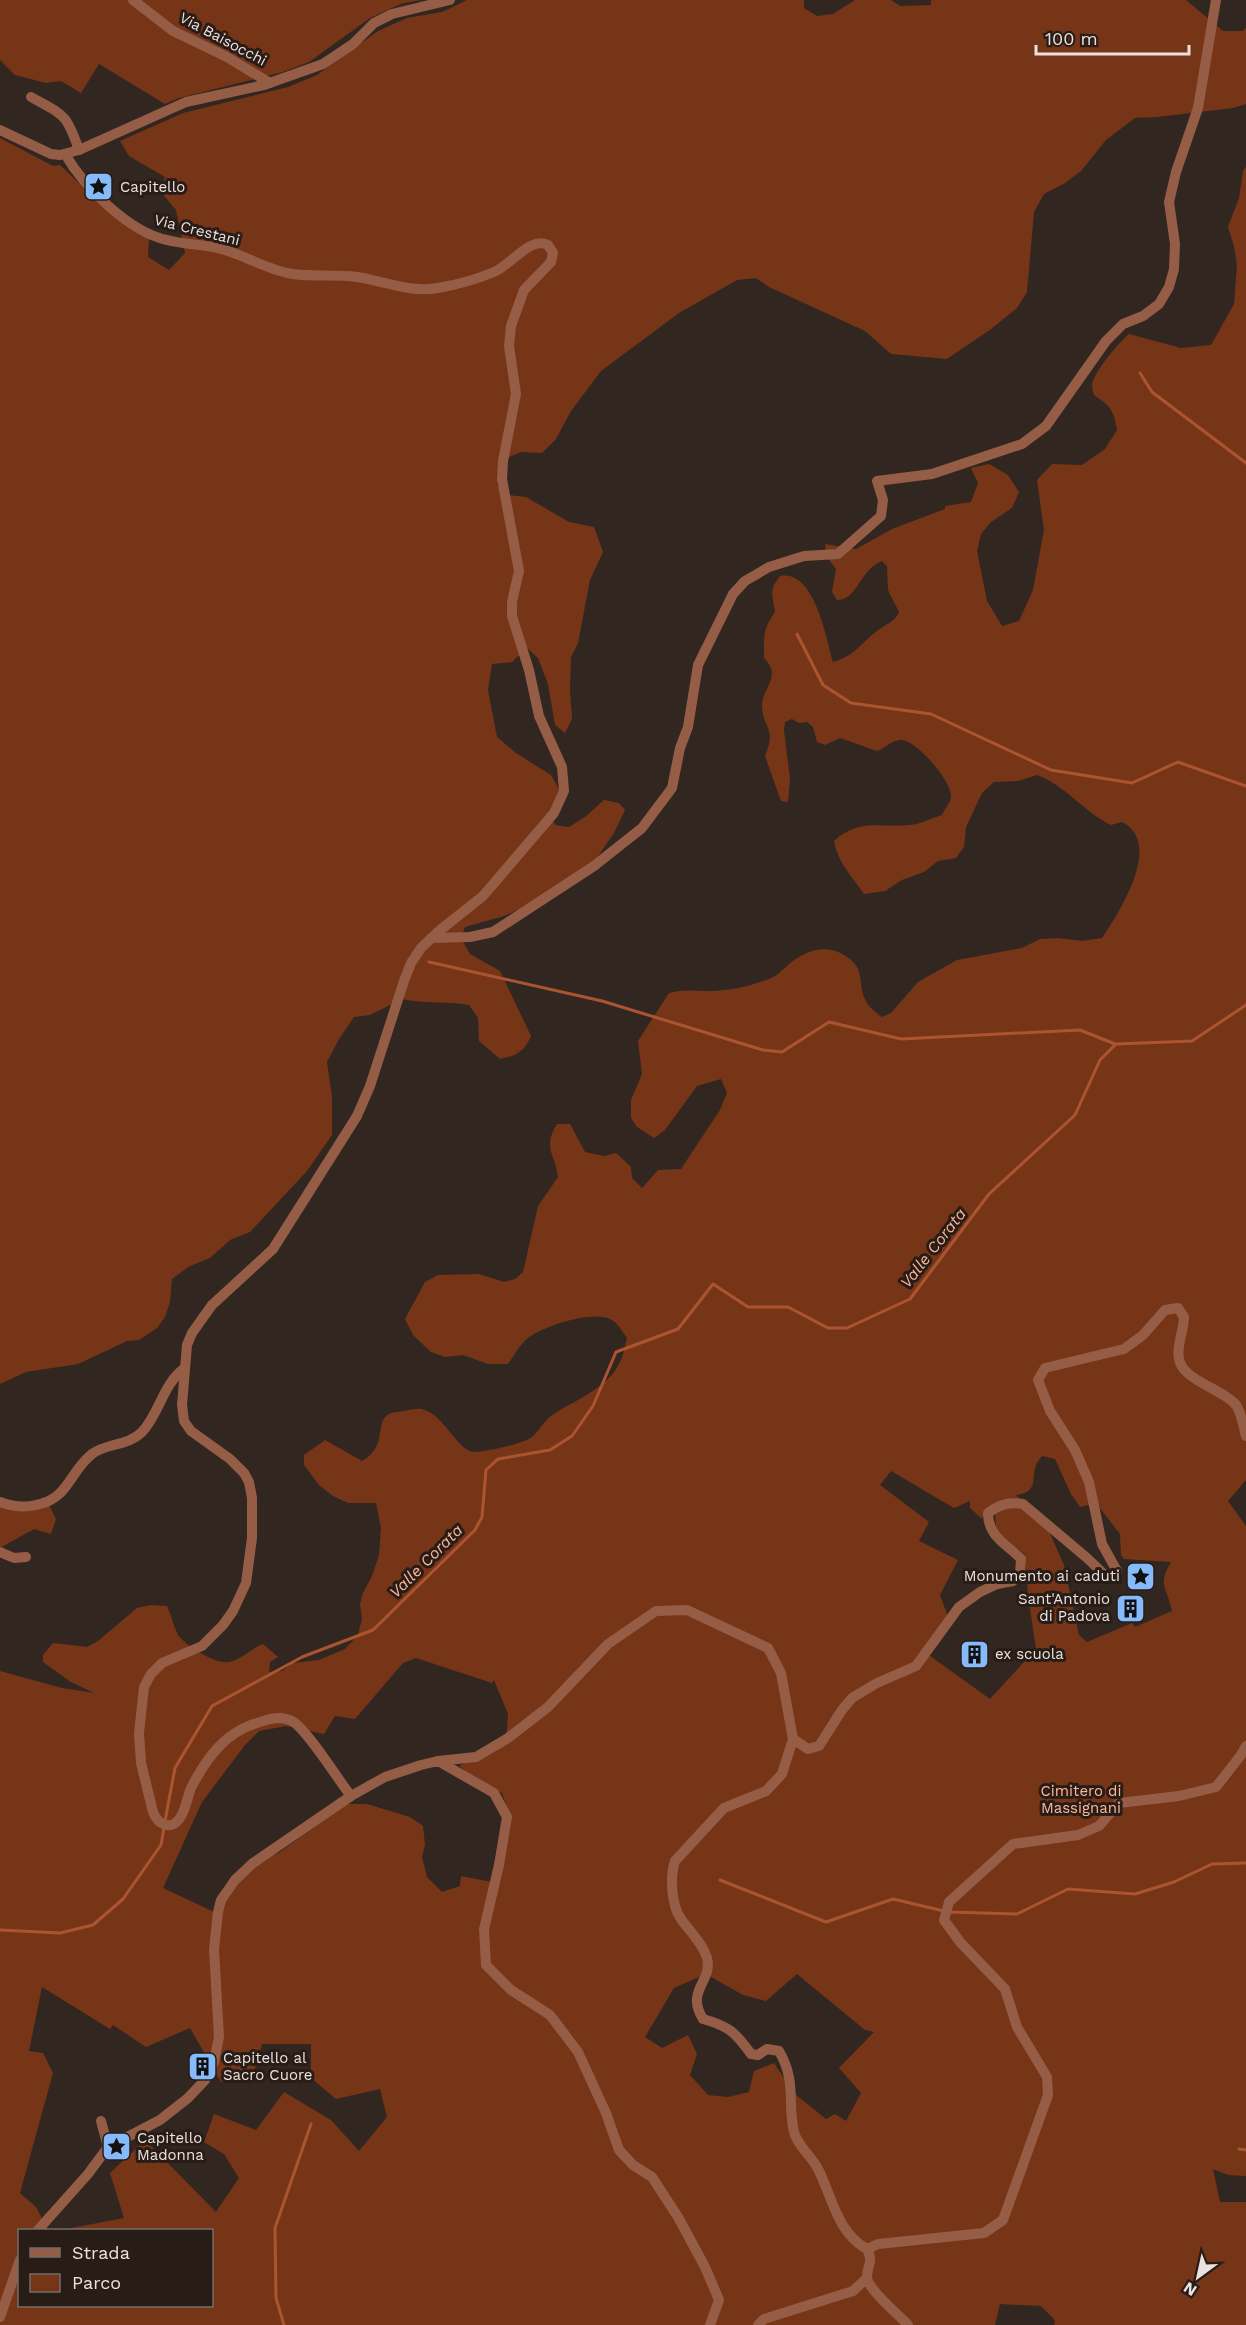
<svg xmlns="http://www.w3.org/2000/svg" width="1246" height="2325" viewBox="0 0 1246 2325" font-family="'Work Sans',sans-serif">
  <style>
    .green { fill: #773518; fill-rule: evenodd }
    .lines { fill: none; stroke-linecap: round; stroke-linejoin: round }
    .stream { stroke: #ab5530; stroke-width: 3 }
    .minor { stroke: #965d46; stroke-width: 10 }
    .labels { text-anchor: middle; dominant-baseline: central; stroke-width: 6; stroke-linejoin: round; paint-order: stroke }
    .street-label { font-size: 15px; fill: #ebe2df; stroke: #281c17 }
    .poi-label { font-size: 15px; fill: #ebe2df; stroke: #281c17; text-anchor: start }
    .park-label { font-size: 15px; fill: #feb79b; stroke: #281c17 }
    .water-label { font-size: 16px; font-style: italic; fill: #fdb699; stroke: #281c17 }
  </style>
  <rect width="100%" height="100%" fill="#322621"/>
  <!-- green -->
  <g class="green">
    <path d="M0,0H422L403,3L370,18L309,62L283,72L179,98L165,104L99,64L81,93L61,81L46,83L15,75L0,60Z"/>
    <path d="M467,0H804V8L817,16L833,14L855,0H891L900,6L931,5V0H1186L1223,31H1243L1246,28V104L1233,108L1157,117L1135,118L1106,140L1081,171L1065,183L1044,194L1034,212L1027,292L1017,308L991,329L947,359L891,354L865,331L769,287L756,278L737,280L679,313L601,371L571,411L556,439L542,453L521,452L507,458L497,484L507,495L526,497L569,522L594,527L603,552L590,580L578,643L571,657L570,689L572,719L565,733L555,725L548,684L538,658L527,648L512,662L492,664L488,690L497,737L516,753L551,775L560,791L553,820L555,825L569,827L585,817L604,800L619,803L625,810L614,833L596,859L529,905L504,916L465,927L461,938L470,954L500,971L531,1036C524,1052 516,1056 500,1059L479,1041L478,1018L469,1005C446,1001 425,1004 402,999L370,1015L354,1017L339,1039L327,1062L332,1097V1135L307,1171L250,1232L230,1240L210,1258L188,1267L172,1279L170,1302L165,1317L157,1328L139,1340L127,1341L78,1364L26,1372L0,1384V138L53,166L60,165L110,213L149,239L148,257L169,270L185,253L176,210L161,192L165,177L129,156L120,141L183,113L288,87L317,75L378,31L407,18L442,12Z"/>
    <path d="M1246,167V1480L1228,1501L1246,1526V2176L1228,2175L1213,2169L1220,2202H1246V2325H1054L1055,2320L1041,2306L1000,2304L995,2325H0V1671L62,1688L94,1693L71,1682L43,1662V1655L53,1643L87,1647L98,1641L137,1608L151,1605L167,1606C171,1615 173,1624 177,1633C182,1644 216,1665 229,1662C241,1660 252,1648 263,1644L278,1657L270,1662L269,1672L282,1671L293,1663L319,1660L345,1649L358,1635L362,1619L360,1604L363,1593L372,1576L379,1555L381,1528L376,1503H348L333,1496L319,1485L304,1465V1455L325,1440L362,1461C390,1445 372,1421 391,1413C394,1412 400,1412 404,1411C410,1410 417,1408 422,1409C445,1415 457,1451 474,1452C485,1452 523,1444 532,1437C540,1430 545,1419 554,1414C578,1398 608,1389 621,1360C624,1354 625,1345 627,1338C623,1333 618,1323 612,1320C595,1309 543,1326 528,1338C520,1344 514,1356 508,1364H488L463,1355L445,1357L431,1352L413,1335L405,1319L425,1282L438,1275L479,1274L504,1282L515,1279L523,1272L538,1206L558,1177C555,1152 542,1149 557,1124H570L585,1152L604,1156L616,1153L631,1167L632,1178L642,1188L658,1170L681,1169L720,1110L727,1093L721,1079L697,1086L665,1130L654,1138L637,1127L631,1118V1100L642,1074L638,1041L669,993C680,990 688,990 700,991C724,992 749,987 771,978C779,975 783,969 789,964C807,950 827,943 847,957C866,969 857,985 866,1001C868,1007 877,1013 882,1017L891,1013L918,982L957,960L1022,948L1040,939L1059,938L1082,941L1102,938C1119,913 1164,843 1122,822L1111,825C1084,812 1065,785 1037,775L1018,781L994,782L982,793L966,827L964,847L956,858L938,861L924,872L902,880L885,891L864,894C852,876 838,863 834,841C859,818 881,828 910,825C921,824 932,818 942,815C944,810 950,803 951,798C953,782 917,741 902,740C892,739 885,749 877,751L840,738L825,745L817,742L813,727L807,722L799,723L792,719L785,722L784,730L790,779L788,802L781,801L765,756C777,727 763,730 762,706C762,687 783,677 764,658C764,636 762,631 775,612C773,596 768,591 780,576C814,569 826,637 833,662C855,656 861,643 877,631C886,624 895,622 899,612L888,590L887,566L882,561C858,571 859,599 837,600L832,592L836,569L826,556L825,544L856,549L892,529L945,509V506L971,502L978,483L971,468L989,464L1008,475L1019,492L1012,508L991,522L981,534L977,551L987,601L1002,626L1019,621L1033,590L1044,530L1037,480L1052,464L1082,465L1105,449L1117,430C1114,411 1111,406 1094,395C1093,392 1092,389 1092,385C1093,373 1119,342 1129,334L1181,348L1211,345L1234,304L1237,266L1234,246L1228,227L1239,198L1243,171ZM1042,1456L1055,1459L1071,1494L1080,1507L1096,1503L1120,1534L1121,1555L1124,1559L1171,1562C1157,1586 1167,1587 1172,1611L1135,1627L1132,1623L1087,1642L1079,1635L1064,1565L1048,1529L1016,1495C1039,1492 1031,1479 1036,1465C1037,1462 1040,1459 1042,1456ZM891,1471L954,1508L970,1501V1508L981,1518L995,1513L996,1530L1025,1555L1028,1595L1036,1649L990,1699L926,1653L951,1625L940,1595L958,1560L919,1541L929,1522L880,1485ZM416,1658L492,1683L494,1680L508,1714L506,1745L488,1749L459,1766L479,1782L502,1793L511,1820L497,1883L461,1876L460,1886L442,1892L427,1877L422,1857L425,1845L423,1826L410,1817L367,1804H346L280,1852L250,1867L214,1912L163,1888L202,1802L245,1745L259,1731L286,1726L324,1734L335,1716L355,1719L403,1663ZM706,1974L743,1995L766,2001L797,1974L865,2030L874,2032L839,2068L861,2093L846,2121L835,2114L826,2119L795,2094L774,2063L754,2071L749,2092L728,2097L708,2095L690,2075L697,2054L688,2035L662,2048L645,2037L674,1988ZM42,1987L110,2029L113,2025L146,2047L190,2028L221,2082L230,2080L252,2079L262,2044H311V2078L336,2099L380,2089L387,2117L359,2151L331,2120L284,2092L256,2130L214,2114L204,2142L224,2154L239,2178L216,2212L145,2140L110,2173L124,2218L61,2230H212V2306H20V2230H48L36,2207L20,2193L53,2073L43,2053L29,2051Z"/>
    <path d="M0,1499L8,1502L48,1503L56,1519L51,1534L34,1529L0,1548Z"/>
  </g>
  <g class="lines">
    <!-- stream -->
    <g class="stream">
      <path d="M1140,373L1152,392L1246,463"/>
      <path d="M797,634L823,685L851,703L931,714L1051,770L1132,783L1178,762L1246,786"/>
      <path d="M429,962L602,1001L763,1050L782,1052L829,1022L901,1039L1080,1030L1115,1044"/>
      <path d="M165,1821L175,1768L212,1706L302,1657L373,1630L475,1530L482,1517L486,1470L498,1459L550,1450L572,1436L593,1406L616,1352L678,1329L713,1284L748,1307H788L828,1328H847L910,1299L989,1194L1075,1115L1100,1060L1116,1044L1192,1041L1246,1005"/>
      <path d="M720,1880L826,1922L893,1899L948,1912L1017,1914L1068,1889L1135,1894L1174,1882L1212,1864L1246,1863"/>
      <path d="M0,1930L60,1933L93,1925L123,1899L161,1845L164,1828"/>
      <path d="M1239,2149L1246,2150"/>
      <path d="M284,2325L276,2298L275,2228L311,2124"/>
    </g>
    <!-- minor -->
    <g class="minor">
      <path d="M133,0L173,31L227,57L270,83"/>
      <path d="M31,97C65,116 66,113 79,150"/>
      <path d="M0,130L51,154L60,155L79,150L186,102L264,85L323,64L353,44L374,23L392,14L450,0"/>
      <path d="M65,154C84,187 129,232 167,240C186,245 206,244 225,250C248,257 270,271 293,274C314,277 336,274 357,277C384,281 410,293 438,288C456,285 477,279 494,272C511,265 530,236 548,245L553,253L551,262L524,290L511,326L509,346L516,394L503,461L502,479L519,571L512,602V616L529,670L539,716L562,767L564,791L554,813L483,896L439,931L421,948L411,963L404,981L370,1086L357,1116L273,1249L212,1305L192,1333L187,1345L182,1405L184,1421L191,1431L230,1459L244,1473L249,1482L252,1498V1538L246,1583L233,1611L223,1625L202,1646L162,1663L151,1674L144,1687L139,1733L141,1763L153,1812C158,1825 171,1831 180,1818C186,1809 187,1798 191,1788C206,1759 225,1732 257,1723C269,1719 280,1715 292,1721C306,1728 339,1781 351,1796"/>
      <path d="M431,938L470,937L493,932L594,866L642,828L672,788L680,748L688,727L698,665L733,594L745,581L769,567L804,556L838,554L881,516L883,500L877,481L932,474L1022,444L1046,426L1106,341L1123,324L1143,316L1159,304L1169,287L1174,269L1175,244L1169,202L1176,172L1198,108L1216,0"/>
      <path d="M0,1502C11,1506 25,1508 36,1505C69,1499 69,1472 92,1454C106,1443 128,1446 142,1432C160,1413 163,1383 185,1368"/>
      <path d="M0,1552L14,1558L26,1557"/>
      <path d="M793,1739L808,1749L819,1746L842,1710L852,1698L877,1683L916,1666L959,1607L980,1592L997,1584L1013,1581L1020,1574L1021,1559C1006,1543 988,1537 988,1513C1000,1504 1009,1502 1023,1504L1087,1558L1108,1578L1115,1577L1117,1571L1102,1544L1089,1482L1075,1450L1050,1411L1038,1380L1045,1368L1124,1349L1143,1335L1165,1310L1178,1308L1184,1317C1184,1330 1176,1346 1179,1359C1182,1380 1223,1389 1236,1405C1242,1414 1243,1426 1246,1436"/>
      <path d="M793,1739L782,1774L766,1791L724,1808L675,1861C670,1876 671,1905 681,1919C690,1932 702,1942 707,1958C713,1982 685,1990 703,2019C729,2026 736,2033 751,2054L758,2055L767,2049L779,2051C797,2082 787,2102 794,2132C797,2145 811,2156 817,2167C832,2195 836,2232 867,2249"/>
      <path d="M438,1761L476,1757L508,1738L548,1707L608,1644L656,1611L687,1610L768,1648L781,1673L793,1739"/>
      <path d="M101,2121L108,2147"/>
      <path d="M38,2230L88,2174L108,2147L160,2120L188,2098L205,2080L214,2062L219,2037L214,1949L218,1912L221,1900L235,1880L253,1863L351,1796L385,1777L421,1765L438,1761L494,1793L507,1817L499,1865L484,1929L486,1965L511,1990L550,2015L578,2052L606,2113L619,2150L633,2165L652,2177L678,2217L705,2267L719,2300L710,2325"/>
      <path d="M867,2249L878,2244L984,2233L1003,2220L1048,2095L1047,2077L1017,2027L1005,1989L960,1942L944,1920L949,1902L1013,1844L1078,1835L1099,1826L1119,1803L1179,1796L1216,1787L1241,1755L1246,1746"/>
      <path d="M867,2249C874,2263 867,2264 867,2277C867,2289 899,2315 908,2325"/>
      <path d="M0,2317L20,2260"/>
      <path d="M758,2325L764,2319L853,2291L867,2278"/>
    </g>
  </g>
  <!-- icons -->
  <defs>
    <symbol id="sight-square" viewBox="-11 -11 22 22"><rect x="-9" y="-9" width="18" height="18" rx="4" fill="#85bbfb" stroke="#281c17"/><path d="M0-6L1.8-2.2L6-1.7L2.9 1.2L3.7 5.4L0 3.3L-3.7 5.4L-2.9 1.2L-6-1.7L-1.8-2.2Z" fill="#111"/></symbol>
    <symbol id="building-square" viewBox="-11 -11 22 22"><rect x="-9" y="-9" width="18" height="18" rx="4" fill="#85bbfb" stroke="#281c17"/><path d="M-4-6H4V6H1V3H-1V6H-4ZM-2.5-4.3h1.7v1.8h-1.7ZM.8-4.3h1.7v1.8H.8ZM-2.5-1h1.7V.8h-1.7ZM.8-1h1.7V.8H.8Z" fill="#111"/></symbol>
  </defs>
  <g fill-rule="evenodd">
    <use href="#sight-square" x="82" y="170" width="33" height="33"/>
    <use href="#sight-square" x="1124" y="1560" width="33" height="33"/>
    <use href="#building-square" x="1114" y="1592" width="33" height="33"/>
    <use href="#building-square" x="958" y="1638" width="33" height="33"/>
    <use href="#building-square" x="186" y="2050" width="33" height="33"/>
    <use href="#sight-square" x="100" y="2130" width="33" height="33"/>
  </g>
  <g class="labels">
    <!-- street labels -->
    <g class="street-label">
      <text transform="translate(223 39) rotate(28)">Via Baisocchi</text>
      <text transform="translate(197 230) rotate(14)">Via Crestani</text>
    </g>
    <!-- poi labels -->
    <g class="poi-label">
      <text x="120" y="187">Capitello</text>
      <text x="1120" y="1576" text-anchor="end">Monumento ai caduti</text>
      <text x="1110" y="1599" text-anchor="end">Sant'Antonio<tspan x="1110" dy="17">di Padova</tspan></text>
      <text x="995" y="1654">ex scuola</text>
      <text x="223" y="2058">Capitello al<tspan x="223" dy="17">Sacro Cuore</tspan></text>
      <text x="137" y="2138">Capitello<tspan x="137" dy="17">Madonna</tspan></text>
    </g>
    <!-- park labels -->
    <g class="park-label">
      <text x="1081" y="1791">Cimitero di<tspan x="1081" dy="17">Massignani</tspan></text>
    </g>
    <!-- water labels -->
    <g class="water-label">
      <text transform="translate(933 1248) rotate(-52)">Valle Corata</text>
      <text transform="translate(426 1561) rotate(-45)">Valle Corata</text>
    </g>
  </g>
  <!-- legend -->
  <rect x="18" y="2229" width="195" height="78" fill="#281c17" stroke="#766b67" stroke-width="1.5"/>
  <rect x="30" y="2248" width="30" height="9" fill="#965d46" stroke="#766b67" stroke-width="1.5"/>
  <text x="72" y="2259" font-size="18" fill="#ebe2df">Strada</text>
  <rect x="30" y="2274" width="30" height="18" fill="#773518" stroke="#766b67" stroke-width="1.5"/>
  <text x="72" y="2289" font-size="18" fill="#ebe2df">Parco</text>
  <!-- north arrow -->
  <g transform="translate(1198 2277) rotate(213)" stroke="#281c17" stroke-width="4.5" paint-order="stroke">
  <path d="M0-4.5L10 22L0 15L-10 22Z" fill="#ebe2df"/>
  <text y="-9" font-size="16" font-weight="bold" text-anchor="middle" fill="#ebe2df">N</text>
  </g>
  <!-- scale -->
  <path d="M1036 45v9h153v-9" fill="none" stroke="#ebe2df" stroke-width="3"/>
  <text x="1045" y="45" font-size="18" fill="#ebe2df" stroke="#281c17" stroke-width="4.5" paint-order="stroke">100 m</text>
</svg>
